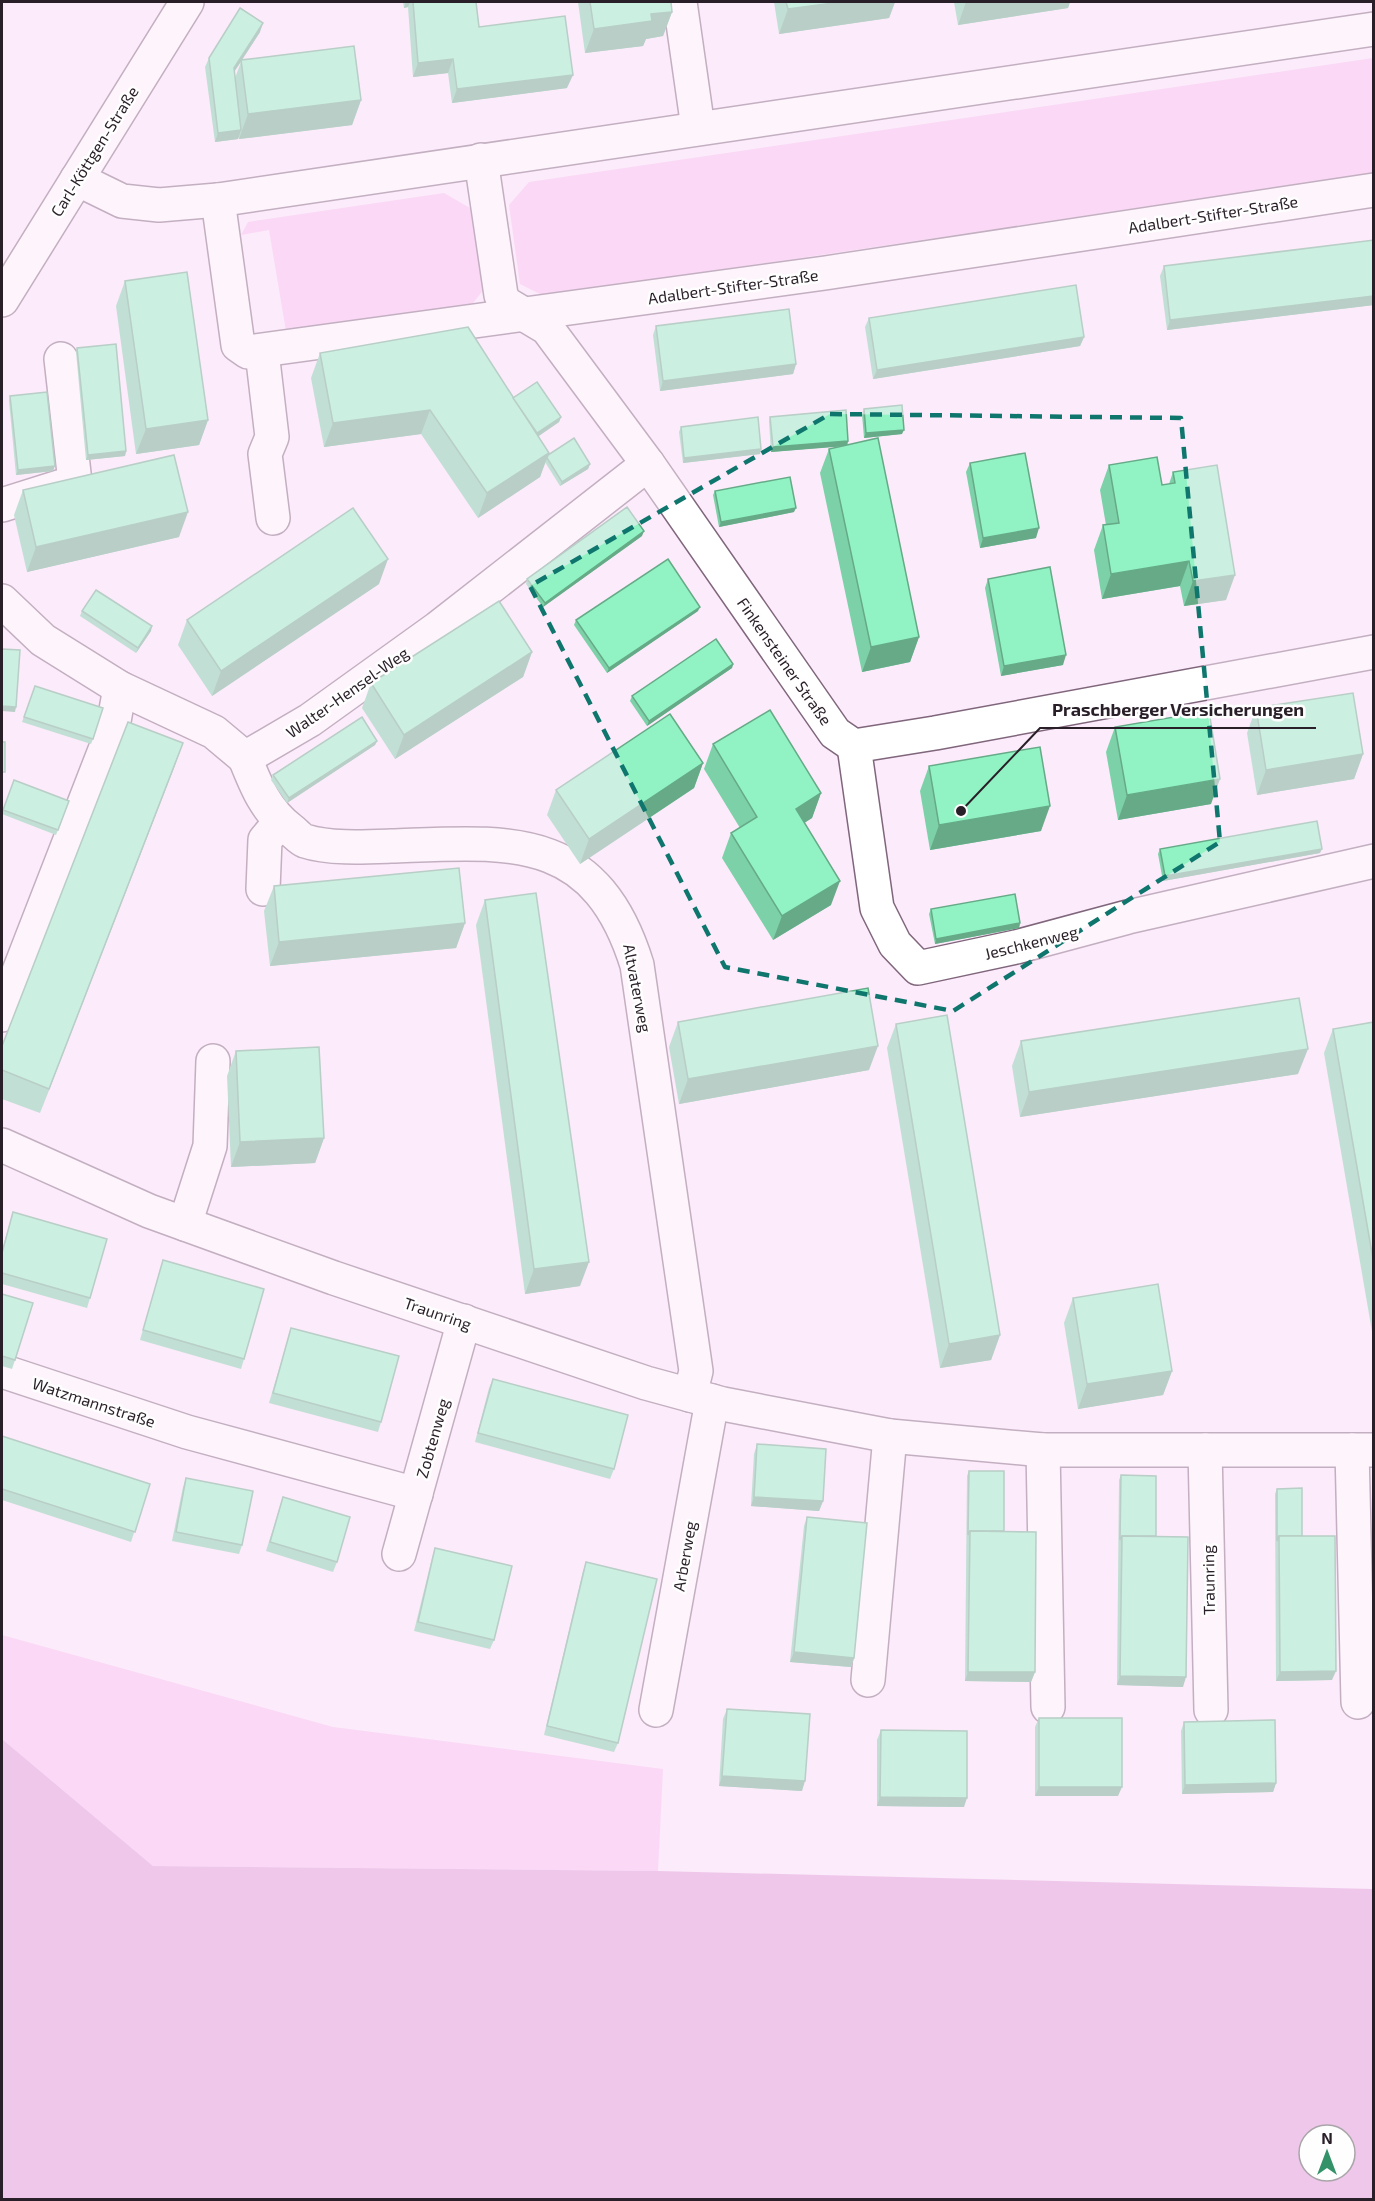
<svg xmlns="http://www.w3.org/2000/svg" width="1375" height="2201" viewBox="0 0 1375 2201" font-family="'Exo 2',sans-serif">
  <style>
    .green { fill: #f8c2f2 }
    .forest { fill: #e09cda; fill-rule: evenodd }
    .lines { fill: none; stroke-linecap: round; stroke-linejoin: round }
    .minor-casing { stroke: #7f667c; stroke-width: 36 }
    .minor { stroke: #fff; stroke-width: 33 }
    .wall { fill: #7dd1a8; fill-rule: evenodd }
    .shaded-wall { fill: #6a8 }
    .building { fill: #91f3c3; stroke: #6a8; stroke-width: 1.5 }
    .marked { fill: none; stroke: #0f766e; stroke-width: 4.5; stroke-dasharray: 12 8; stroke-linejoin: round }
    .labels { text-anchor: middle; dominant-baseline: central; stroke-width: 5; stroke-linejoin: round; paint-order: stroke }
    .street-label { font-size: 16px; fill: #291f28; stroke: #fefefe }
    .leader { fill: none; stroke: #291f28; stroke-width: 2 }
    .callout-dot { fill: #291f28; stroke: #fefefe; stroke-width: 2 }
    .callout-label { font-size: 18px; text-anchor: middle; font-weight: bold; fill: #291f28; stroke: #fefefe; stroke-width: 5; stroke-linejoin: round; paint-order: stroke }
  </style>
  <rect width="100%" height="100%" fill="#fcebfa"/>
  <!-- green -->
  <g class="green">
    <path d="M1373,58V173L544,296L520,284L509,205L529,182Z"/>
    <path d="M444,193L470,208L484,289L470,307L286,331L269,230L241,235L248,222Z"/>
    <path d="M2,1635L333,1727L663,1769L658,1871L153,1866L2,1739Z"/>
  </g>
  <!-- forest -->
  <path class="forest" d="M2,1739L153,1866L658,1871L1373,1889V2199H2ZM1309,2135H1345V2171H1309Z"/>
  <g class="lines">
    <defs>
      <g id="minor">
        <path d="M680,2L698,128"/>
        <path d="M481,160L501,295L505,303L547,328L648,464L835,733L854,746L935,733L1374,652"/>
        <path d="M77,179L122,201L159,205L218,200L1374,29"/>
        <path d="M218,200L238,345L248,352L825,273L1374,190"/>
        <path d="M2,300L187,2"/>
        <path d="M262,352L272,437L265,454L273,518"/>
        <path d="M2,505L75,482L61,359"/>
        <path d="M2,601L43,640L120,688L214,732L245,758L310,720L438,628L648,464"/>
        <path d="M854,746L877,908L895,944L918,968L1016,947L1128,917L1374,861"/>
        <path d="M245,758C256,786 266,811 291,830C295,833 300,839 305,841C329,849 366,847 391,846C508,842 595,830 637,965L696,1371L690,1395"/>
        <path d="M263,889L265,840L280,822"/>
        <path d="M2,1015L112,732L120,688"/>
        <path d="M2,1145L149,1211L334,1278L646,1383L723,1404L890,1436L1043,1450H1374"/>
        <path d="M185,1224L210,1146L213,1061"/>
        <path d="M2,1371L187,1432L416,1494"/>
        <path d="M1043,1450L1048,1707"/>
        <path d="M1205,1450L1211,1710"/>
        <path d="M1352,1450L1358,1702"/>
        <path d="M399,1554L464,1321"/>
        <path d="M868,1680L890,1436"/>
        <path d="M656,1710L712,1401"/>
      </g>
    </defs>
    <!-- minor casing -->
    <use href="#minor" class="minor-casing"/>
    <!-- minor -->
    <use href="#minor" class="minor"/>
  </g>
  <!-- wall -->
  <g class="wall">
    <path d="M403,2H476L479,27L567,88L452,103L448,73L413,77L408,7L404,8Z"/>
    <path d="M578,2H671L672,12L663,36L646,39L643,46L585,53Z"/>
    <path d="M774,2H895L889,18L779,34Z"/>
    <path d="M954,2H1070L1068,8L958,25Z"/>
    <path d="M260,32L242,60L361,100L352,125L239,139V137L238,139L215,142L205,67L209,58ZM241,62L235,78L234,72Z"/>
    <path d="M1374,240V305L1167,330L1160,276L1164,266Z"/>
    <path d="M125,281L208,420L199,445L136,454L116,306Z"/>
    <path d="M869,318L1084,337L1080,346L873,379L865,327Z"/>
    <path d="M656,326L796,364L793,374L660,391L653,335Z"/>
    <path d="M77,348L126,451L125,456L86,460L76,352Z"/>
    <path d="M320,353L513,398L561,417L559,422L538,436L549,453L548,455L590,464L588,469L560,486L545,462L540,477L478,518L421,434L324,447L311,378Z"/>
    <path d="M10,396L53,471L16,475L9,401Z"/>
    <path d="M864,409L902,434L864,438L862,414Z"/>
    <path d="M770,417L848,441L847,445L919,637L910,662L862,672L820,473L829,449L841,446L771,452L769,421Z"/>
    <path d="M681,427L760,454L683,463L679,432Z"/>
    <path d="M970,463L1036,538L980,548L966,472Z"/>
    <path d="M1109,465L1162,485L1169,484L1173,472L1226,600L1184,606L1180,586L1102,599L1094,550L1103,525H1106L1100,490Z"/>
    <path d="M23,490L179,537L27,572L14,515Z"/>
    <path d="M715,491L794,512L719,527L713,495Z"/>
    <path d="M642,536L543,607L526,584L527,579Z"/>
    <path d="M988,579L1063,665L1001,676L985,588Z"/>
    <path d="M379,584L212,696L178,645L187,620Z"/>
    <path d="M82,611L151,631L136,653L80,616Z"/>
    <path d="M698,611L607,673L574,625L576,620Z"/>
    <path d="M532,652L523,677L395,759L362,708L371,683Z"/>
    <path d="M733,664L732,668L647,726L630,701L632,696Z"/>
    <path d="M35,686L93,739L91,744L22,722Z"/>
    <path d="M1256,708L1363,754L1354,779L1257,795L1247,733Z"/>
    <path d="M1115,727L1211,804L1118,820L1106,752Z"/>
    <path d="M377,741L375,745L287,803L271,780L273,775Z"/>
    <path d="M183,743L40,1113L2,1099V1046Z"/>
    <path d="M713,744L821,793L812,818L804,823L831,905L773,940L722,858L731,833L740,828L704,769Z"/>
    <path d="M703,763L694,788L580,864L547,815L556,790Z"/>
    <path d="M929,766L1041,831L930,850L920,791Z"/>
    <path d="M14,780L69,801L56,835L2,814Z"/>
    <path d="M1160,849L1320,853L1163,881L1158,854Z"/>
    <path d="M274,886L465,923L456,948L270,966L264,911Z"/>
    <path d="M485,900L580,1286L525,1294L476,925Z"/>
    <path d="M931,909L1020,923L1019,928L935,944L929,914Z"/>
    <path d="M678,1022L869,1070L679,1104L669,1047Z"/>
    <path d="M1374,1022V1343L1324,1053L1333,1029Z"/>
    <path d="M896,1024L1000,1335L991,1360L940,1368L887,1048Z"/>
    <path d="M1021,1041L1298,1074L1020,1117L1012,1066Z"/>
    <path d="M236,1051L324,1138L315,1163L231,1167L227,1076Z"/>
    <path d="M13,1212L90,1298L87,1308L2,1284V1250Z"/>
    <path d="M163,1260L244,1359L241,1369L140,1340Z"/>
    <path d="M2,1294L15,1360L12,1369L2,1366Z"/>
    <path d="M1073,1298L1172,1371L1163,1395L1078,1409L1064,1323Z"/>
    <path d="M291,1328L381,1422L378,1432L269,1403Z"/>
    <path d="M493,1379L614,1469L610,1479L475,1442L489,1388Z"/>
    <path d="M2,1436L150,1484L131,1542L2,1500Z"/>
    <path d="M757,1444L823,1501L819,1511L751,1506L754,1454Z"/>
    <path d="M969,1471L1004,1531L1035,1672L1031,1682L965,1681L967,1476Z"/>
    <path d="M1121,1475L1156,1536L1183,1687L1117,1685L1119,1480Z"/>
    <path d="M186,1478L242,1545L239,1554L172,1541L183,1487Z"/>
    <path d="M1277,1489L1302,1536L1332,1680L1276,1681L1275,1494Z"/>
    <path d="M283,1497L337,1562L333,1572L266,1551Z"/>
    <path d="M807,1517L854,1658L851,1667L790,1662L804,1526Z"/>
    <path d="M435,1548L494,1640L490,1649L414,1631L432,1558Z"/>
    <path d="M586,1562L618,1743L614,1752L544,1735L583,1571Z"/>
    <path d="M727,1709L802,1791L719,1786L723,1719Z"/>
    <path d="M1039,1718L1118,1796H1035V1727Z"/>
    <path d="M1184,1722L1276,1783L1273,1792L1182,1794L1181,1731Z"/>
    <path d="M881,1730L964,1807L877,1806V1740Z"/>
  </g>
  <!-- shaded-wall -->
  <g class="shaded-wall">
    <path d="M406,2H410L408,7L404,8Z"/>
    <path d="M841,2H895L889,18L779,34L788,9Z"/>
    <path d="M966,2H1070L1068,8L958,25Z"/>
    <path d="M672,12L663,36L646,39L643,46L585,53L594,29L651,14Z"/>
    <path d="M263,23L260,32L230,78L234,68Z"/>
    <path d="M453,59L448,73L413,77L418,63Z"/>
    <path d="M573,75L567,88L452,103L457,89Z"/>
    <path d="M361,100L352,125L239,139L248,114Z"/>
    <path d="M241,130L238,139L215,142L218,133Z"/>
    <path d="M1374,296V305L1167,330L1170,320Z"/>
    <path d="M1084,337L1080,346L873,379L877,370Z"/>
    <path d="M796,364L793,374L660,391L663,381Z"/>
    <path d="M430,410L421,434L324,447L333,423Z"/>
    <path d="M561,417L559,422L536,438L537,433Z"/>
    <path d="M208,420L199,445L136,454L146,429Z"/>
    <path d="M904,430L902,434L864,438L866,433Z"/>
    <path d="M848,441L847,446L771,452L773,447Z"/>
    <path d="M761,449L760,454L683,463L684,458Z"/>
    <path d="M126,451L125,456L86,460L88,455Z"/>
    <path d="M549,453L540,477L478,518L487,493Z"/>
    <path d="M590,464L588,469L560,486L562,482Z"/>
    <path d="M55,466L53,471L16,475L18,470Z"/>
    <path d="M796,508L794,512L719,527L721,522Z"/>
    <path d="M188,512L179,537L27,572L36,547Z"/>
    <path d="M1039,528L1036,538L980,548L983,538Z"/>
    <path d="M644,531L642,536L543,607L545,603Z"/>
    <path d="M388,559L379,584L212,696L221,671Z"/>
    <path d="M1189,561L1180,586L1102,599L1111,574Z"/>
    <path d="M1235,575L1226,600L1184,606L1193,581Z"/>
    <path d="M700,607L698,611L607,673L609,668Z"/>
    <path d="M152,626L151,631L136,653L138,648Z"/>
    <path d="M919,637L910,662L862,672L871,647Z"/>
    <path d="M532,652L523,677L395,759L404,735Z"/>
    <path d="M1066,655L1063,665L1001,676L1004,666Z"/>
    <path d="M733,664L732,668L647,726L649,721Z"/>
    <path d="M2,706L16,707L15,712L2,711Z"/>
    <path d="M377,741L375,745L287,803L289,798Z"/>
    <path d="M183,743L174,768L40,1113L49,1089Z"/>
    <path d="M1363,754L1354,779L1257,795L1266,770Z"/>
    <path d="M703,763L694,788L580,864L589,839Z"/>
    <path d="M1220,779L1211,804L1118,820L1127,795Z"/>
    <path d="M821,793L812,818L787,834L796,809Z"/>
    <path d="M1050,806L1041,831L930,850L939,825Z"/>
    <path d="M1322,849L1320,853L1163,881L1165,876Z"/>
    <path d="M840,881L831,905L773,940L782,916Z"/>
    <path d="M465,923L456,948L270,966L279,942Z"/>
    <path d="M1020,923L1019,928L935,944L936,939Z"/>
    <path d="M878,1046L869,1070L679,1104L688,1079Z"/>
    <path d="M1308,1049L1298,1074L1020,1117L1029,1092Z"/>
    <path d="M324,1138L315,1163L231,1167L240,1142Z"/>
    <path d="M589,1262L580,1286L525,1294L534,1269Z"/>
    <path d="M1000,1335L991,1360L940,1368L949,1344Z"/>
    <path d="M1172,1371L1163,1395L1078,1409L1087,1384Z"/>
    <path d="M754,1497L823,1501L819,1511L751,1506Z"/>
    <path d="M794,1652L854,1658L851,1667L790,1662Z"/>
    <path d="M1336,1671L1332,1680L1276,1681L1280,1672Z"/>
    <path d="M968,1672H1035L1031,1682L965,1681Z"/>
    <path d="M1120,1676L1186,1677L1183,1687L1117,1685Z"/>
    <path d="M722,1776L805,1781L802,1791L719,1786Z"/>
    <path d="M1276,1783L1273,1792L1182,1794L1185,1785Z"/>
    <path d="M1039,1787H1122L1118,1796H1035Z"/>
    <path d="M880,1797L967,1798L964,1807L877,1806Z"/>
  </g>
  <!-- building -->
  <g class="building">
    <path d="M413,2H476L479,27L565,16L573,75L457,89L453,59L418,63Z"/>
    <path d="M590,2H671L672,12L651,14L652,21L594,29Z"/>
    <path d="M786,2H841L788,9Z"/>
    <path d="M240,8L263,23L234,68L241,130L218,133L209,58Z"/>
    <path d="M354,46L361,100L248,114L241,60Z"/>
    <path d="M1374,240V296L1170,320L1164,266Z"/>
    <path d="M187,272L208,420L146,429L125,281Z"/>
    <path d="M1076,285L1084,337L877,370L869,318Z"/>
    <path d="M789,309L796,364L663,381L656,326Z"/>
    <path d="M468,327L549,453L487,493L430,410L333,423L320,353Z"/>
    <path d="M116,344L126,451L88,455L77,348Z"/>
    <path d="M537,382L561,417L537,433L513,398Z"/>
    <path d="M47,392L55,466L18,470L10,396Z"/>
    <path d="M902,405L904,430L866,433L864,409Z"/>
    <path d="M846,410L848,441L773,447L770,417Z"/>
    <path d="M758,417L761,449L684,458L681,427Z"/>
    <path d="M574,438L590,464L562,482L547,458L548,455Z"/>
    <path d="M878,438L919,637L871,647L829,449Z"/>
    <path d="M1025,453L1039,528L983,538L970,463Z"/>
    <path d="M174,455L188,512L36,547L23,490Z"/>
    <path d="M1157,457L1162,485L1175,483L1173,472L1217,465L1235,575L1193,581L1189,561L1111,574L1103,525L1119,523L1109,465Z"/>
    <path d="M790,477L796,508L721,522L715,491Z"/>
    <path d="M627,507L644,531L545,603L527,579Z"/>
    <path d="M353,508L388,559L221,671L187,620Z"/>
    <path d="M668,559L700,607L609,668L576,620Z"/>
    <path d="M1050,567L1066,655L1004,666L988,579Z"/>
    <path d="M96,590L152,626L138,648L82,611Z"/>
    <path d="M499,601L532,652L404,735L371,683Z"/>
    <path d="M716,639L733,664L649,721L632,696Z"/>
    <path d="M2,649L20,650L16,707L2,706Z"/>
    <path d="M35,686L103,708L93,739L24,717Z"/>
    <path d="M1353,693L1363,754L1266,770L1256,708Z"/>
    <path d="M770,710L821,793L796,809L840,881L782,916L731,833L757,817L713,744Z"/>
    <path d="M1209,711L1220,779L1127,795L1115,727Z"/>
    <path d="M670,714L703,763L589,839L556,790Z"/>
    <path d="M362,717L377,741L289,798L273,775Z"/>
    <path d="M128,722L183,743L49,1089L2,1070V1046Z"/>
    <rect x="2" y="742" width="3" height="30"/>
    <path d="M1040,747L1050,806L939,825L929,766Z"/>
    <path d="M14,780L69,801L58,830L3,810Z"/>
    <path d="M1317,821L1322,849L1165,876L1160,849Z"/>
    <path d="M459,868L465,923L279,942L274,886Z"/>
    <path d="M536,893L589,1262L534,1269L485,900Z"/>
    <path d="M1015,894L1020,923L936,939L931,909Z"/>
    <path d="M868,988L878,1046L688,1079L678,1022Z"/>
    <path d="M1299,998L1308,1049L1029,1092L1021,1041Z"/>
    <path d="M947,1015L1000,1335L949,1344L896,1024Z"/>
    <path d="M1374,1022V1265L1333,1029Z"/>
    <path d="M319,1047L324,1138L240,1142L236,1051Z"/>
    <path d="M13,1212L107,1239L90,1298L2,1273V1253Z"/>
    <path d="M163,1260L264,1289L244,1359L143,1330Z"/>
    <path d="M1158,1284L1172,1371L1087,1384L1073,1298Z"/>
    <path d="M2,1294L33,1303L15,1360L2,1356Z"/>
    <path d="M291,1328L399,1356L381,1422L273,1393Z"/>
    <path d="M493,1379L628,1415L614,1469L478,1433Z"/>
    <path d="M2,1436L150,1484L135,1532L2,1489Z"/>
    <path d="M757,1444L826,1449L823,1501L754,1497Z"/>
    <path d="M969,1471H1004V1531H970L968,1535Z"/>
    <path d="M1121,1475L1156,1476V1536H1122L1120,1540Z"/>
    <path d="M186,1478L253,1491L242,1545L176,1532Z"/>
    <path d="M1302,1488V1536H1279L1277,1541V1489Z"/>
    <path d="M283,1497L350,1517L337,1562L270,1542Z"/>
    <path d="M807,1517L867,1523L854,1658L794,1652Z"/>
    <path d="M970,1531L1036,1532L1035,1672H968Z"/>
    <path d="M1122,1536L1188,1537L1186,1677L1120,1676Z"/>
    <path d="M1279,1536H1335L1336,1671L1280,1672Z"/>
    <path d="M435,1548L512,1566L494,1640L418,1622Z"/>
    <path d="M586,1562L657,1579L618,1743L547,1726Z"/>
    <path d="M727,1709L810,1714L805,1781L722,1776Z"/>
    <rect x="1039" y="1718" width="83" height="69"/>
    <path d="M1275,1720L1276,1783L1185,1785L1184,1722Z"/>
    <path d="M881,1730L967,1731V1798L880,1797Z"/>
  </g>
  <!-- marked area -->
  <path d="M0 0H1375V2201H0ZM830,414L1181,418L1220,842L953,1011L725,967L530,586Z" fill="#fcebfa" fill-opacity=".55" fill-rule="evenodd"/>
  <path class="marked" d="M830,414L1181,418L1220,842L953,1011L725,967L530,586Z"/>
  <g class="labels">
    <!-- street labels -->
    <g class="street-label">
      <text transform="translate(94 151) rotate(-58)">Carl-Köttgen-Straße</text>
      <text transform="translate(1213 214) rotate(-9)">Adalbert-Stifter-Straße</text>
      <text transform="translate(733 286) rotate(-8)">Adalbert-Stifter-Straße</text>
      <text transform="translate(785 661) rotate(55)">Finkensteiner Straße</text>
      <text transform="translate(347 692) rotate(-35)">Walter-Hensel-Weg</text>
      <text transform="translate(1031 942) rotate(-14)">Jeschkenweg</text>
      <text transform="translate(638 988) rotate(79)">Altvaterweg</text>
      <text transform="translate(438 1313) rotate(19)">Traunring</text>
      <text transform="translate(94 1402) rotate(18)">Watzmannstraße</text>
      <text transform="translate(432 1438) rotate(-74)">Zobtenweg</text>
      <text transform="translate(684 1556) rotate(-80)">Arberweg</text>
      <text transform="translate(1208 1580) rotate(-91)">Traunring</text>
    </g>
  </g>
  <!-- callouts -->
  <path class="leader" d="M961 811L1040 728H1316"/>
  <circle class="callout-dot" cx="961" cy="811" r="6"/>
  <g class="callout-label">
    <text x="1178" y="716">Praschberger Versicherungen</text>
  </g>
  <!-- border -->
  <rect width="1375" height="2201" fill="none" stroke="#291f28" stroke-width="6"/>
  <!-- north arrow -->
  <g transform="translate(1327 2153)"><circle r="28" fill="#fefefe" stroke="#a9a5a8" stroke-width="1.5"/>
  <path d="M0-4.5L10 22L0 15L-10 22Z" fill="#349269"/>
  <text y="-9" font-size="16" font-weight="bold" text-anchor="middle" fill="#291f28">N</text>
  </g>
</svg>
